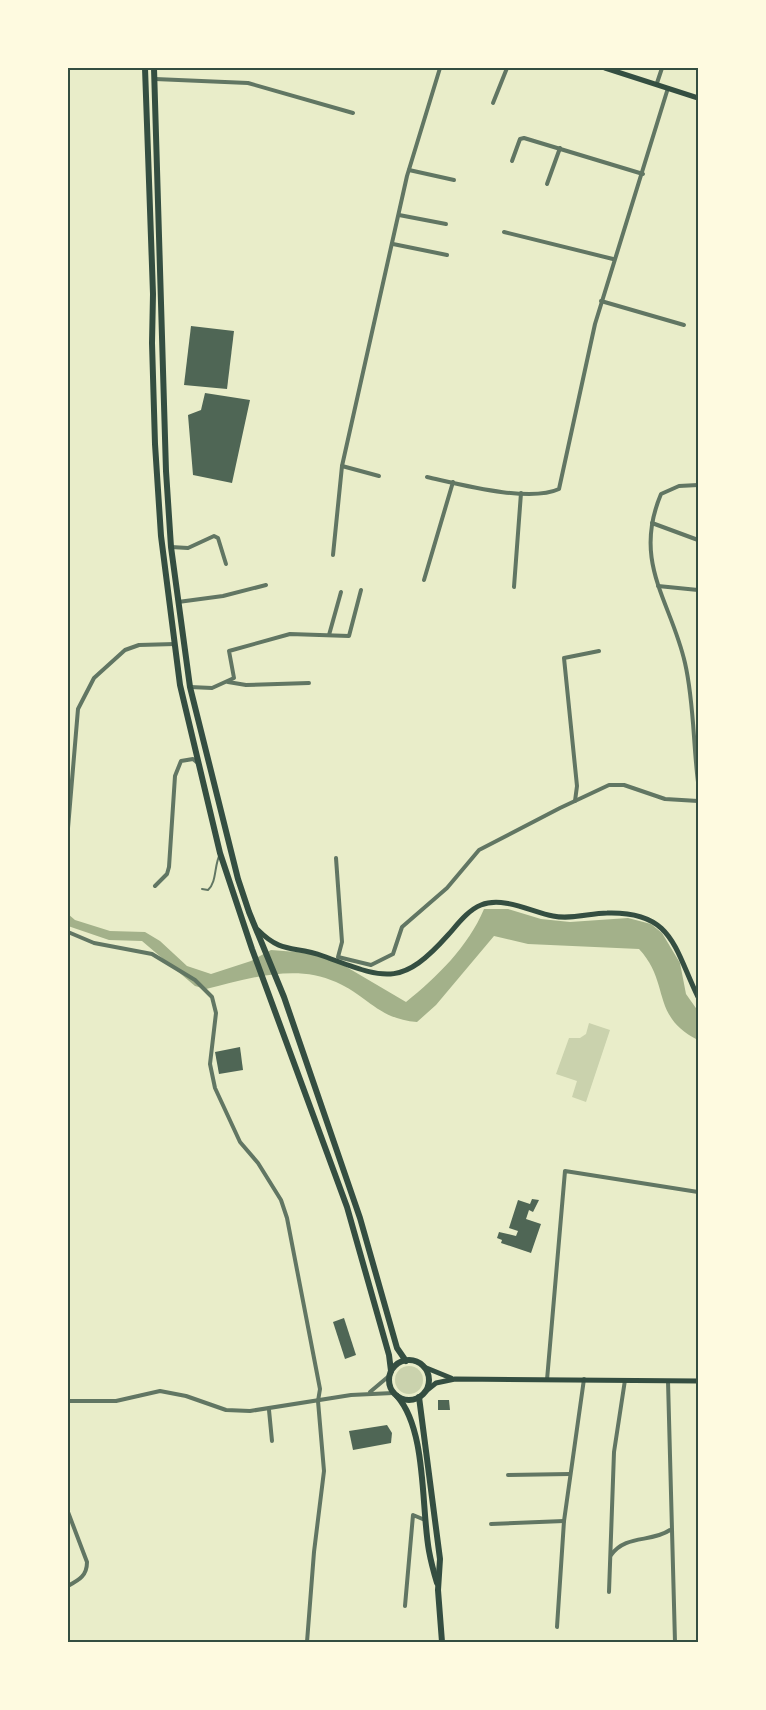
<svg xmlns="http://www.w3.org/2000/svg" width="766" height="1710" viewBox="0 0 766 1710" font-family="Rubik,sans-serif">
  <style>
    .green { fill: #cad2ad }
    .water { fill: #a3b18a }
    .building { fill: #4f6655 }
    .lines { fill: none; stroke-linecap: round; stroke-linejoin: round }
    .service { stroke: #617663; stroke-width: 2 }
    .minor { stroke: #617663; stroke-width: 4 }
    .secondary { stroke: #344e41; stroke-width: 5 }
    .primary { stroke: #344e41; stroke-width: 6 }
    .neatline { fill: none; stroke: #344e41; stroke-width: 2 }
  </style>
  <rect width="100%" height="100%" fill="#e9edc9"/>
  <!-- green -->
  <g class="green">
    <path d="M589,1023L610,1030L586,1102L572,1097L577,1081L556,1074L569,1038H580L586,1034Z"/>
    <circle cx="409" cy="1380" r="14"/>
  </g>
  <!-- water -->
  <path class="water" d="M484,909H508L541,919L570,922L628,918L651,924L662,933L680,963L686,994L698,1011V1040C650,1016 671,983 639,949L528,944L494,936L436,1005L417,1022C378,1019 368,996 336,982C295,963 247,979 206,989L195,986L142,941L109,940L68,926V914L75,920L110,931L145,932L160,941L187,966L211,974L251,961L271,950L309,953L338,962L406,1002C437,977 468,947 484,909Z"/>
  <!-- building -->
  <g class="building">
    <path d="M191,326L234,331L227,389L184,385Z"/>
    <path d="M205,393L250,400L232,483L193,475L188,415L201,410Z"/>
    <path d="M240,1047L243,1070L219,1074L215,1052Z"/>
    <path d="M532,1199L539,1200L533,1212L529,1210L526,1219L541,1224L531,1253L501,1243L502,1240L497,1238L499,1232L516,1236L518,1231L509,1228L518,1200L530,1204Z"/>
    <path d="M344,1318L356,1355L345,1359L333,1322Z"/>
    <path d="M438,1400H449L450,1410H438Z"/>
    <path d="M387,1425L392,1433L391,1443L353,1450L349,1431Z"/>
  </g>
  <g class="lines">
    <!-- service -->
    <path class="service" d="M202,889L208,890C217,882 214,865 220,854"/>
    <!-- minor -->
    <g class="minor">
      <path d="M155,79L248,83L353,113"/>
      <path d="M657,83L662,68"/>
      <path d="M493,103L507,68"/>
      <path d="M512,161L520,139L524,138L643,174"/>
      <path d="M409,170L454,180"/>
      <path d="M547,184L560,148"/>
      <path d="M399,215L446,224"/>
      <path d="M504,232L613,259"/>
      <path d="M393,244L447,255"/>
      <path d="M601,301L684,325"/>
      <path d="M342,466L379,476"/>
      <path d="M427,477C459,484 529,503 559,489L595,324L668,88"/>
      <path d="M698,485L679,486L661,494C632,563 671,601 685,663C694,702 693,742 698,782"/>
      <path d="M652,523L698,540"/>
      <path d="M171,547L188,548L214,536L218,538L226,564"/>
      <path d="M333,555L342,466L407,176L440,68"/>
      <path d="M424,580L453,482"/>
      <path d="M658,586L698,590"/>
      <path d="M514,587L521,493"/>
      <path d="M178,602L223,596L266,585"/>
      <path d="M329,635L341,592"/>
      <path d="M228,682L246,685L309,683"/>
      <path d="M190,687L212,688L234,678L229,651L290,634L349,636L361,590"/>
      <path d="M575,801L577,786L564,658L599,651"/>
      <path d="M68,828L78,709L94,678L125,650L139,645L175,644"/>
      <path d="M336,858L342,942L338,957L371,965L393,954L402,927L447,888L479,850L560,808L609,785H624L665,799L698,801"/>
      <path d="M155,886L167,874L169,867L175,776L181,761L193,759L199,764"/>
      <path d="M68,932L94,943L152,954L195,980L212,997L216,1013L210,1064L215,1088L240,1142L258,1163L281,1200L287,1218L320,1389L318,1401L324,1471L314,1552L307,1642"/>
      <path d="M547,1380L565,1171L698,1192"/>
      <path d="M668,1381L675,1642"/>
      <path d="M370,1392L389,1376"/>
      <path d="M68,1401H116L160,1391L186,1396L226,1410L250,1411L351,1395L393,1393"/>
      <path d="M269,1410L272,1441"/>
      <path d="M508,1475L570,1474"/>
      <path d="M68,1512L87,1562C87,1576 79,1580 68,1586"/>
      <path d="M491,1524L564,1521"/>
      <path d="M611,1555C626,1534 651,1543 670,1530"/>
      <path d="M609,1592L614,1452L625,1380"/>
      <path d="M405,1606L413,1515L425,1520"/>
      <path d="M557,1627L564,1521L584,1379"/>
    </g>
    <!-- secondary -->
    <g class="secondary">
      <path d="M605,68L698,98"/>
      <path d="M258,930C283,955 294,945 323,956C384,978 400,989 448,935C457,925 468,910 481,905C503,896 532,912 553,916C571,920 590,913 607,913C673,911 674,948 698,997"/>
      <path d="M424,1367L451,1378"/>
      <path d="M426,1391L436,1383L455,1379L698,1381"/>
    </g>
    <!-- primary -->
    <g class="primary">
      <path d="M145,68L153,294L152,343L155,444L161,536L180,685L220,853L252,949L347,1207L389,1355L391,1371"/>
      <path d="M154,68L166,471L171,547L190,687L238,879L249,912L284,997L360,1218L397,1348L406,1361"/>
      <circle cx="409" cy="1380" r="20"/>
      <path d="M397,1396C427,1430 421,1507 429,1551C431,1562 434,1573 437,1583"/>
      <path d="M419,1397L440,1559L438,1590L442,1642"/>
    </g>
  </g>
  <!-- border -->
  <rect width="766" height="1710" fill="none" stroke="#fefae0" stroke-width="138"/>
  <rect x="69" y="69" width="628" height="1572" class="neatline"/>
</svg>
